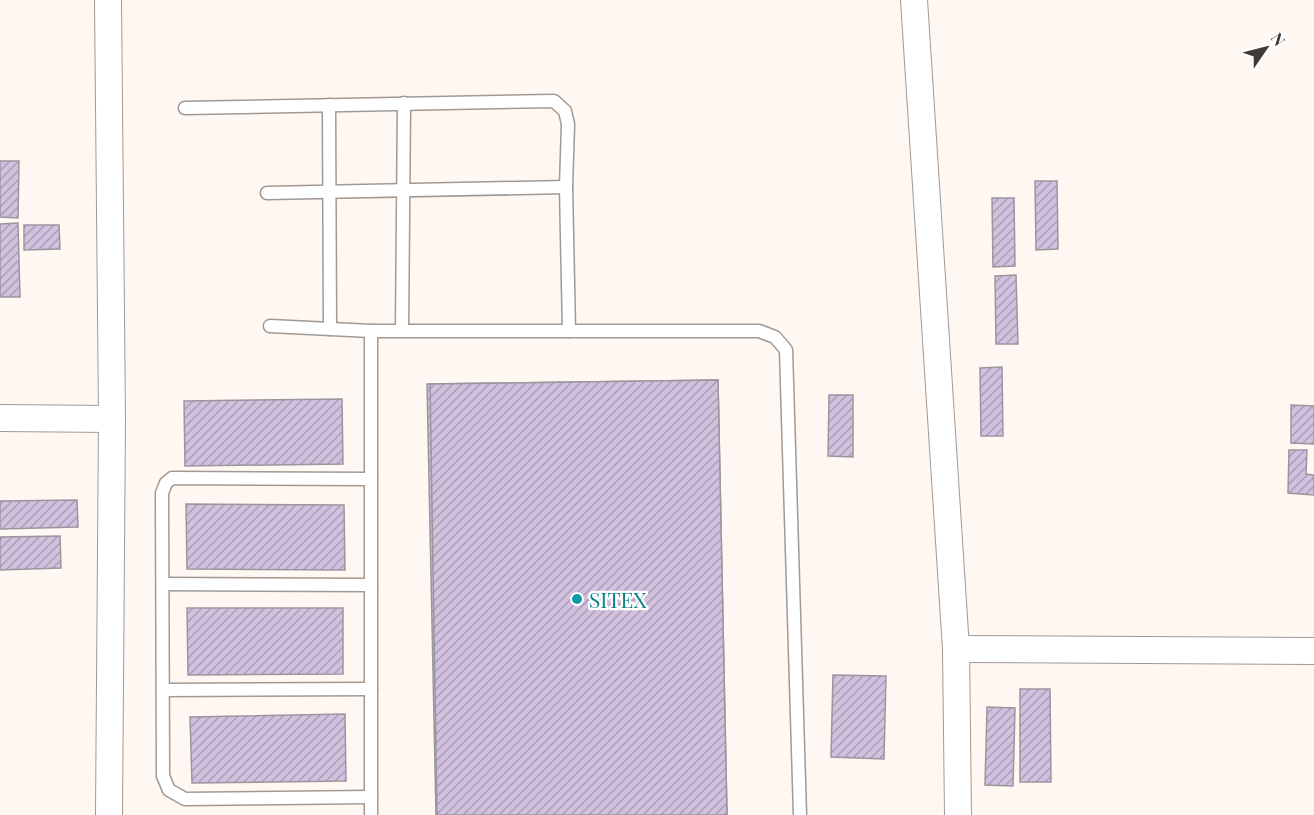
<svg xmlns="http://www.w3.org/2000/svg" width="1314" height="815" viewBox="0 0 1314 815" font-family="'Playfair Display',serif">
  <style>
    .building { fill: url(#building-hatch); stroke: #9a969e; stroke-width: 1.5 }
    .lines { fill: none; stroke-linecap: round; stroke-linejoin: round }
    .lane-casing { stroke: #a19994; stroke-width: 15 }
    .street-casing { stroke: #a19994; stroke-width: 28 }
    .lane { stroke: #fff; stroke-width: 12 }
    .street { stroke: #fff; stroke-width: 26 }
    .culture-dot { fill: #0f9aa8; stroke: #fff; stroke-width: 2 }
    .labels { text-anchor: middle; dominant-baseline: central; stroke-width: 4.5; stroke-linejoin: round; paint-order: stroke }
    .culture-label { font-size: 21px; fill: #0d838f; stroke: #fff; text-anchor: start }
  </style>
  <defs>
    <pattern id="building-hatch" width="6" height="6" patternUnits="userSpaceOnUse" patternTransform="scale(1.5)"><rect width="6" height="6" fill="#d1c0de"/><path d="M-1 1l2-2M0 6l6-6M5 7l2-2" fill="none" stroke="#ab9db5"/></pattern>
  </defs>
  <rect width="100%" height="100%" fill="#fff7f1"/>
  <!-- building -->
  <g class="building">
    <path d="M0,161H19L18,218L0,217Z"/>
    <path d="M1035,181H1057L1058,249L1036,250Z"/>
    <path d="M992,198H1014L1015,266L993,267Z"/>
    <path d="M18,223L20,297H0V224Z"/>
    <path d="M24,225H59L60,249L24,250Z"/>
    <path d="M1016,275L1018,344H996L995,276Z"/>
    <path d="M1002,367L1003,436H981L980,368Z"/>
    <path d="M718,380L727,815H436L427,384Z"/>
    <path d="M718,380L727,815H437L430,384Z"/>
    <path d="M829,395H853V457L828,456Z"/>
    <path d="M342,399L343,464L185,466L184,401Z"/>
    <path d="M1291,405L1314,406V444L1291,443Z"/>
    <path d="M1289,450H1307L1306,474L1314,475V495L1288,493Z"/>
    <path d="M77,500L78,527L0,529V501Z"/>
    <path d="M186,504L344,505L345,570L187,569Z"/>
    <path d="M60,536L61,568L0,570V537Z"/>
    <path d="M187,608H343V674L188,675Z"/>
    <path d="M833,675L886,676L884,759L831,757Z"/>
    <path d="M1020,689H1050L1051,782H1020Z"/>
    <path d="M987,707L1015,708L1013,786L985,785Z"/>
    <path d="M345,714L346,781L192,783L190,717Z"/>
  </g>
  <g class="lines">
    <defs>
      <g id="lane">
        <path d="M329,105L330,329"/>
        <path d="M185,108L554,101L565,111L568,124L566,187L569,331"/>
        <path d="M267,193L566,187"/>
        <path d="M270,326L371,331H759L775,337L786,350L800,815"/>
        <path d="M402,330L404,103"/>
        <path d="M371,331V815"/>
        <path d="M371,479L172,478L166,483L162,493L163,776L169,790L185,799L371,797"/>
        <path d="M163,584L371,585"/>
        <path d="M164,690L371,689"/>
      </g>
      <g id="street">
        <path d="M108,0L112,419L109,815"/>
        <path d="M914,0L956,649L958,815"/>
        <path d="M0,418L112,419"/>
        <path d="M956,649L1314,651"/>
      </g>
    </defs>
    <!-- lane casing -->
    <use href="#lane" class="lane-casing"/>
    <!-- street casing -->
    <use href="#street" class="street-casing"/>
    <!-- lane -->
    <use href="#lane" class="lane"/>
    <!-- street -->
    <use href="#street" class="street"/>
  </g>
  <!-- markers -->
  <circle class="culture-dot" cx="577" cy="599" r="6"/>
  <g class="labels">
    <!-- culture labels -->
    <g class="culture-label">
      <text x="589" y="599">SITEX</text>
    </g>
  </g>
  <!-- north arrow -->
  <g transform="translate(1266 48) rotate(55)" stroke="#ffffff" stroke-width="4.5" paint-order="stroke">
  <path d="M0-4.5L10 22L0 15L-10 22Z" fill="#3d3a38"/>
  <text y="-9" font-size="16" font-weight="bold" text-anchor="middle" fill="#3d3a38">N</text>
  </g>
</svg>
